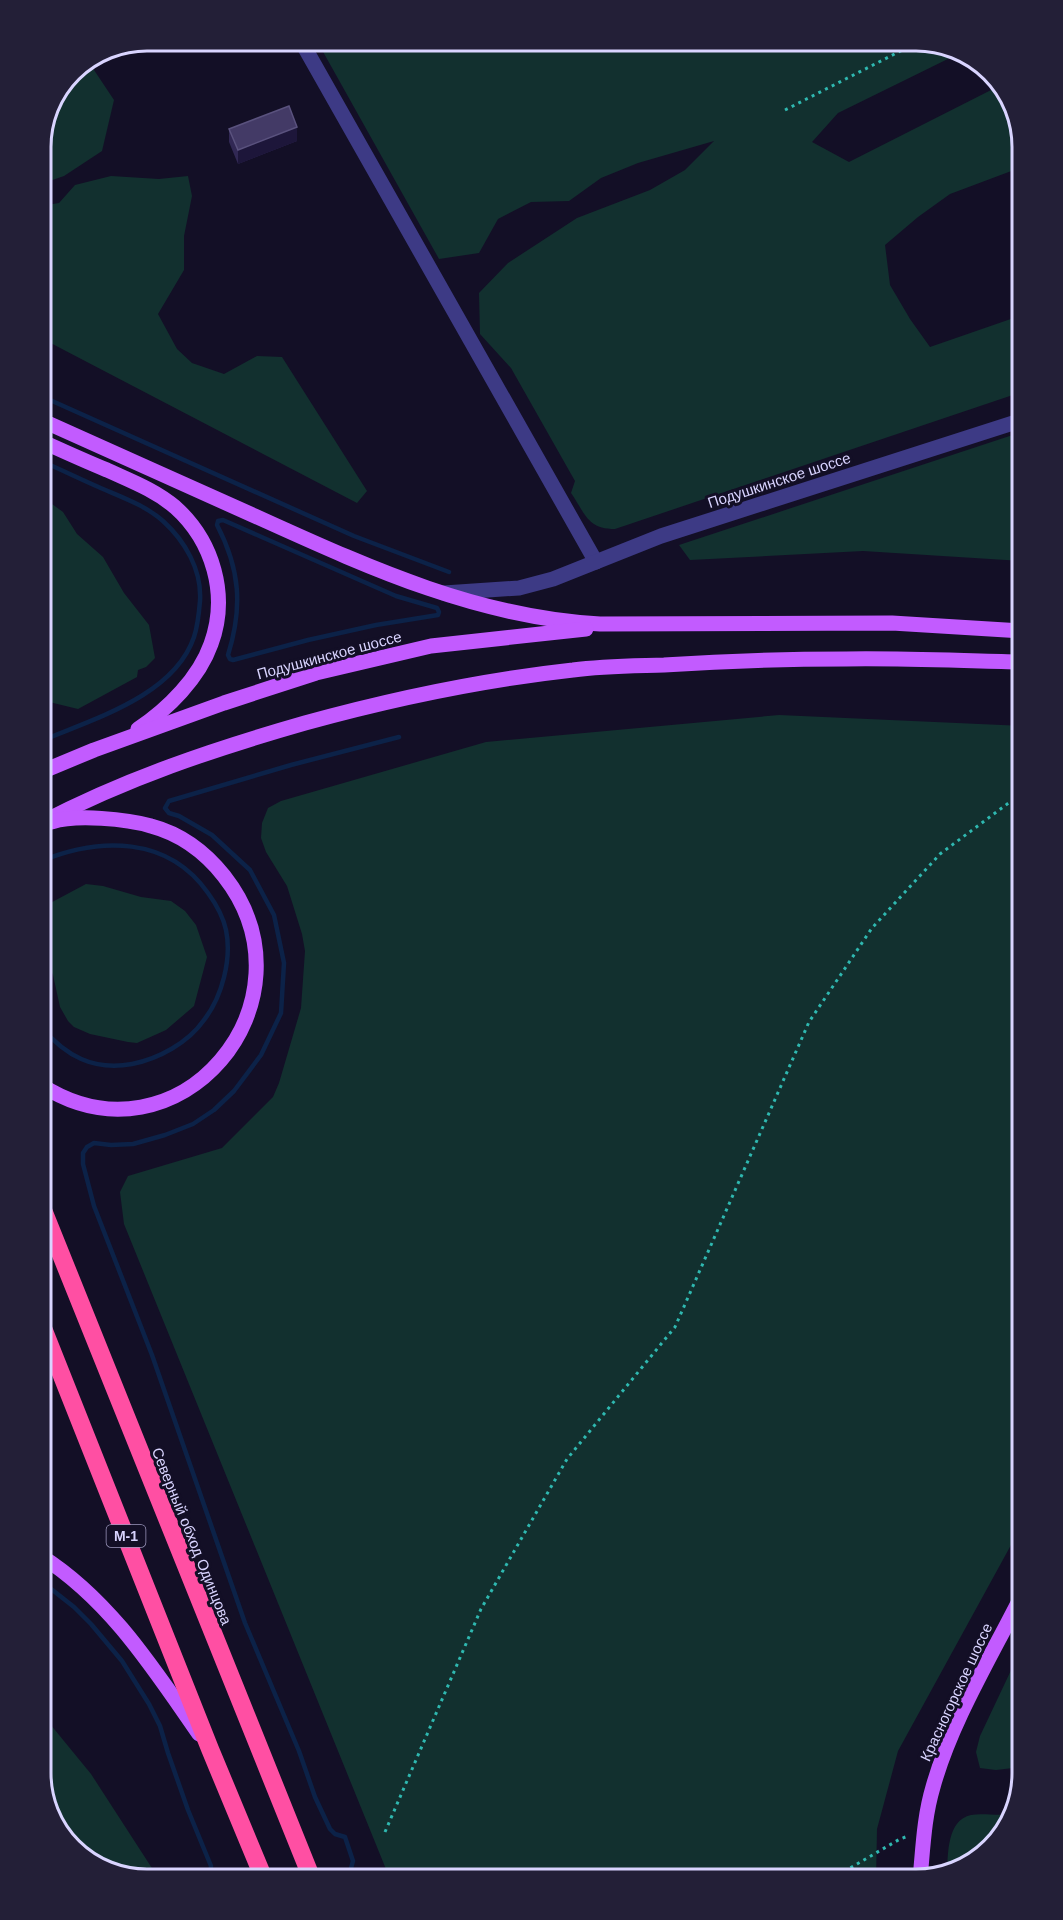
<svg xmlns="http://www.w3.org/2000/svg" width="1063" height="1920" viewBox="0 0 1063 1920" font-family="Helvetica,sans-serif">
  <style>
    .green { fill: #12302f }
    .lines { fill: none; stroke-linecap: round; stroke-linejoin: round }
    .stream { stroke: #0c2248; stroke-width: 4.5 }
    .path { stroke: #2fb8b0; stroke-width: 3; stroke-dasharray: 3 4.5; stroke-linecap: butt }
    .minor { stroke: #3d3a85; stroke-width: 15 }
    .major { stroke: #c25bff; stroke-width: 15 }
    .highway { stroke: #ff4fa3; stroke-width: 18 }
    .wall { fill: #312854 }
    .shaded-wall { fill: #1d163a }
    .building { fill: #433a66; stroke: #5a527e; stroke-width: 1.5 }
    .labels { text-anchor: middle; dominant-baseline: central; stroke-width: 6; stroke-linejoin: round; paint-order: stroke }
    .shield { fill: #130f26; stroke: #9e99be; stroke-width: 1.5 }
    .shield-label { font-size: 14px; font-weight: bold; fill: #d9d4ff }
    .street-label { font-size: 15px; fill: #d9d4ff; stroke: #130f26 }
    .rim { fill: none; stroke: #d9d4ff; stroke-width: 3 }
  </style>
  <rect width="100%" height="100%" fill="#130f26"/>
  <!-- green -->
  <g class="green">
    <path d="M317,41H923L958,54L838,113L812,142L849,162L999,86L1014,106L1022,147V167L950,194L918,217L885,245L890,285L910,319L930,347L1022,315V392L615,529C587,529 585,513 571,493L575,481L511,368L480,334L479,293L508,263L577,218L650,190L685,170L714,141L638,163L601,178L569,201L531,202L498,219L479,253L439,259Z"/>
    <path d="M90,64L114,100L102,151L64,176L41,184V140L71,73Z"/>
    <path d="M111,176L159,179L188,176L192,196L184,236V270L158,314L177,349L192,363L224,374L257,356L282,357L367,491L357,503L41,338V206L59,203L75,185Z"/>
    <path d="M1022,432V561L863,551L690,560L679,545Z"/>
    <path d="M41,496L63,512L77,534L103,557L124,593L149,625L155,658L146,667L138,670L137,677L78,709L41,700Z"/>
    <path d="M779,715L1022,726V1525L898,1751L877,1829L876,1879H390L124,1224L120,1192L128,1176L222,1148L273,1097L279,1083L301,1008L305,951L302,934L287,886L266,852L261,838L262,823L268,808L281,801L486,742Z"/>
    <path d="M86,884L103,886L141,897L171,901L185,911L196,925L207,957L194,1006L166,1030L137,1043L128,1042L90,1034L74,1027L68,1021L60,1007L53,975L41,948V908Z"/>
    <path d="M1022,1647V1770L1013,1768L996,1770L980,1768L976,1752L980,1736Z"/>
    <path d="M41,1713L91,1774L159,1879H140L88,1861L49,1814L41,1773Z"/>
    <path d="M1010,1814L1004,1832L957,1871L947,1873C948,1854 947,1820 971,1815C982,1813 998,1816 1010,1814Z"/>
  </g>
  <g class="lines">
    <!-- stream -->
    <g class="stream">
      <path d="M41,396L354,536L449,572"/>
      <path d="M223,520L396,596L437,608L439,612L438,615L376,625L308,640L233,660L230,659L228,655C243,607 240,569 217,525L218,521Z"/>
      <path d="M41,741C93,719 174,696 194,637C198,625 199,613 200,601C202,570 185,541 163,521C146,506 124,498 103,489C82,480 62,470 41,461"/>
      <path d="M41,1027C66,1056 93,1071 132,1064C158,1059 188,1043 204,1020C222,997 232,959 226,930C223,916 216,904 208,893C168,836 100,837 41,861"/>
      <path d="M41,1581L74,1607L91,1624L122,1661L149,1704L160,1726L168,1753L188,1810L211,1866L210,1879"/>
      <path d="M348,1879L353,1861L345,1837L335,1834L330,1829L315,1797L299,1751L245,1623L152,1355L94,1206L83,1164V1153L87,1147L94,1143L111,1145L133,1144L165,1135L193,1124L214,1110L234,1091L261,1055L281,1013L284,963L274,915L250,870L212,835L179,816L169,813L165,808L169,801L291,765L399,737"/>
    </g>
    <!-- path -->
    <g class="path">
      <path d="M785,110L920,41"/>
      <path d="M385,1832L481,1609L567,1459L675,1327L809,1022L872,928L940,854L1022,793"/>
      <path d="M831,1879L900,1839L908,1836"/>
    </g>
    <!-- minor -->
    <g class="minor">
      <path d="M301,41L596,562"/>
      <path d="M444,593L519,588L553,579L661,536L1022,420"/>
    </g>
    <!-- major -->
    <g class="major">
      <path d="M41,420C116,454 191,487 266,521C372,569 481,618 600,624L892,623L1022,631"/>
      <path d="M41,441C63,451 85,461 107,470C131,481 155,490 175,507C213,541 229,595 211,644C199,678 168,709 138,729"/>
      <path d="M41,772L94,750L224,703L316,673L431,646L586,629"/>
      <path d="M41,823C125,779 214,749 305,723C392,699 482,680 573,670C603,666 633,666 664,665C724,661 785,659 846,659C904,658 964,661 1022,662"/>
      <path d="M41,1085C178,1173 322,1001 224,876C205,852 181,834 151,826C127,819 76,814 52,822"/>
      <path d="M41,1556C110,1600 153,1668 199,1734"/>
      <path d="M920,1879C923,1848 924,1817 933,1787C951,1722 992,1655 1022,1595"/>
    </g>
    <!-- highway -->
    <g class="highway">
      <path d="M41,1205L312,1879"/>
      <path d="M41,1323L210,1749L264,1879"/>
    </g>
  </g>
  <!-- wall -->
  <path class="wall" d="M229,129L297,141L238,164L229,142Z"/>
  <!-- shaded-wall -->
  <path class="shaded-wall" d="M297,127V141L238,164V150Z"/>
  <!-- building -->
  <path class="building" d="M289,106L297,127L238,150L229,129Z"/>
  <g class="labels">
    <!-- shield labels -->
    <rect class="shield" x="106.5" y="1525" width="39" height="22" rx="4.5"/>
    <g class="shield-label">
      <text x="126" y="1536">М-1</text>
    </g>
    <!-- street labels -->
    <g class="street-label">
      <text transform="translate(779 480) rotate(-18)">Подушкинское шоссе</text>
      <text transform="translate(329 655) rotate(-15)">Подушкинское шоссе</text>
      <text transform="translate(192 1536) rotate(68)">Северный обход Одинцова</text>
      <text transform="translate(956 1692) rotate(-65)">Красногорское шоссе</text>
    </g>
  </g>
  <!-- crop -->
  <path d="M0 0H1063V1920H0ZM147 51H916A96 96 0 0 1 1012 147V1773A96 96 0 0 1 916 1869H147A96 96 0 0 1 51 1773V147A96 96 0 0 1 147 51Z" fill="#231f37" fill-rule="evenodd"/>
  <path class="rim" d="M147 51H916A96 96 0 0 1 1012 147V1773A96 96 0 0 1 916 1869H147A96 96 0 0 1 51 1773V147A96 96 0 0 1 147 51Z"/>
</svg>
